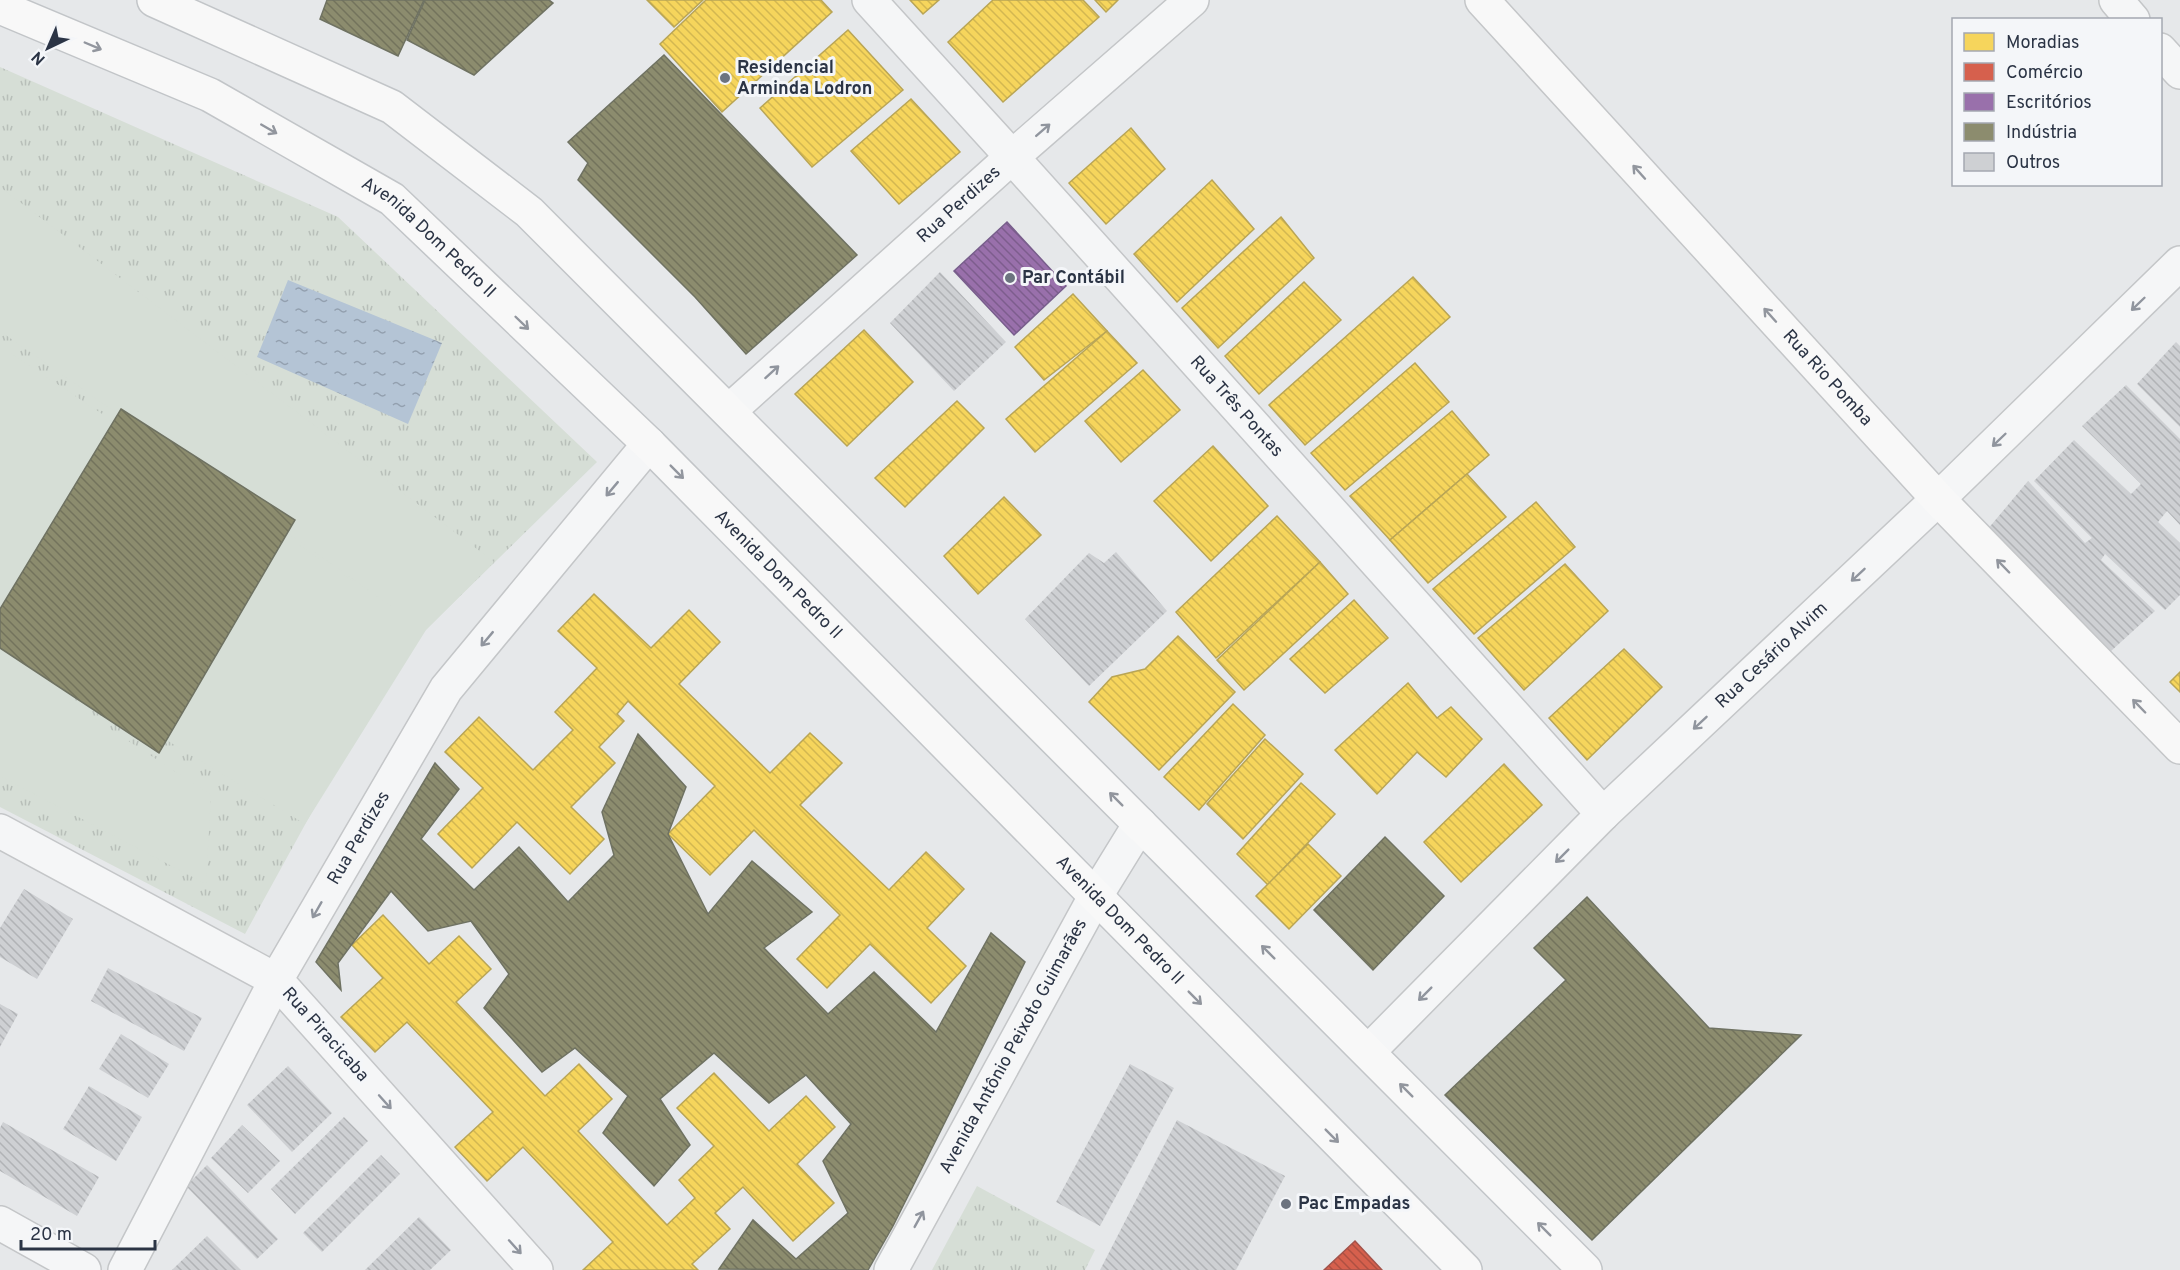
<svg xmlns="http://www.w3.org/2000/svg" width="2180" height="1270" viewBox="0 0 2180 1270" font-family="Overpass,sans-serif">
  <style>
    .grass { fill: url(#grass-tufts) }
    .garden { fill: #d6ded6 }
    .water { fill: url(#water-ripples) }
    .homes { fill: url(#homes-back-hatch); stroke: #b9a555; stroke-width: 1.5 }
    .shops { fill: url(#shops-back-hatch); stroke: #a3534b; stroke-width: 1.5 }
    .offices { fill: url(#offices-back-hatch); stroke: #785e8c; stroke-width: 1.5 }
    .industry { fill: url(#industry-back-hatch); stroke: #6f7262; stroke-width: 1.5 }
    .building { fill: url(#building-back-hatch) }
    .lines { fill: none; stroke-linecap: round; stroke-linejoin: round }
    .minor-casing { stroke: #c4c6c8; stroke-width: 36 }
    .tertiary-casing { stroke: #c4c6c8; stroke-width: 36 }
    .secondary-casing { stroke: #c4c6c8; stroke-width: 36 }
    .primary-casing { stroke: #c2c5c8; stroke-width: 36 }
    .minor { stroke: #f5f6f7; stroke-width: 33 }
    .tertiary { stroke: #f5f6f7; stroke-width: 33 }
    .secondary { stroke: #f8f8f8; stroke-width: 33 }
    .primary { stroke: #f8f8f8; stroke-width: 33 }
    .oneway { stroke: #92969e }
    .oneway2 { stroke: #90959e }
    .poi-dot { fill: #6c737f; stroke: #f4f6f9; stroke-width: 2 }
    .labels { text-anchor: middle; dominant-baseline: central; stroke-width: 6; stroke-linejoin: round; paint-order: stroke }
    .poi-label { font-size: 18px; font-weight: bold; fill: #2b3445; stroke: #f4f6f9; text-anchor: start }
    .street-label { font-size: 18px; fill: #2b3445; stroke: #f4f6f9 }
  </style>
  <defs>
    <pattern id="grass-tufts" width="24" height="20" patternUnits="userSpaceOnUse" patternTransform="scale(1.5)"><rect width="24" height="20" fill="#d6ded6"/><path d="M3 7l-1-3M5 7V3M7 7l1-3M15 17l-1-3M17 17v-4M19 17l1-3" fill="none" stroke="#b8bfb9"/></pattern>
    <pattern id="water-ripples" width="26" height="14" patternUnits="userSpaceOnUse" patternTransform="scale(1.5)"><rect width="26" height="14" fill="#b4c4d5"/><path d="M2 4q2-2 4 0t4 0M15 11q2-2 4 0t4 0" fill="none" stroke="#93a0af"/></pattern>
    <pattern id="homes-back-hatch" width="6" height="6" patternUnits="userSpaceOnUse" patternTransform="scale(1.5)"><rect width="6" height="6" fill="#f6d55c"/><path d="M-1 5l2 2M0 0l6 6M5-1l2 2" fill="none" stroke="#d3b751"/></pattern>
    <pattern id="shops-back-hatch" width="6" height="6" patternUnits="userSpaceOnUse" patternTransform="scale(1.5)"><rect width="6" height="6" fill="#d6604d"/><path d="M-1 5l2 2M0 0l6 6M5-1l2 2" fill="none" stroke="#ae5042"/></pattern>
    <pattern id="offices-back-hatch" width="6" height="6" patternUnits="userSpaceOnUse" patternTransform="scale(1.5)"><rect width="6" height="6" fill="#9970ab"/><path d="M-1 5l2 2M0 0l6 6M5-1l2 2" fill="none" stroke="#7d5d8d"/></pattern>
    <pattern id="industry-back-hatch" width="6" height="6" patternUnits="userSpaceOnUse" patternTransform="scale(1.5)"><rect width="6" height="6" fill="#8c8c6e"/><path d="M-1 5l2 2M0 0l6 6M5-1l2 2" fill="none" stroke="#73735c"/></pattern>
    <pattern id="building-back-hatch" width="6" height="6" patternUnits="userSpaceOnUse" patternTransform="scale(1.5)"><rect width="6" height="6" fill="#ced0d3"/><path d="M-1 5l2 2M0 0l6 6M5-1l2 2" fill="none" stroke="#b1b3b6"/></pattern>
  </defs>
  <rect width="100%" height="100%" fill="#e6e8ea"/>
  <!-- grass -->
  <g class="grass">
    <path d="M0,67L338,217L597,462L396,659L245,934L0,807Z"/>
    <path d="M977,1186L1095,1250L1085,1270H932Z"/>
  </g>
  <!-- garden -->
  <g class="garden">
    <path d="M0,187L494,562L426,630L305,824L0,639V346L397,610L0,331Z"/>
    <path d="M0,657L211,795L206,884L0,776Z"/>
  </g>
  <!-- water -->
  <path class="water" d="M288,280L442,343L408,424L257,357Z"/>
  <!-- homes -->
  <g class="homes">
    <path d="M647,0H703L674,27Z"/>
    <path d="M706,0H821L832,12L722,112L660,44Z"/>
    <path d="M910,0H939L923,14Z"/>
    <path d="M993,0H1083L1099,17L1003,102L948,42Z"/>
    <path d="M1095,0H1118L1106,12Z"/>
    <path d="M848,30L903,90L812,167L760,108Z"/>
    <path d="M911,99L960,152L899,204L851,151Z"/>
    <path d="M1131,128L1165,169L1106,224L1069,183Z"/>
    <path d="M1212,180L1254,229L1177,302L1134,254Z"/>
    <path d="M1281,217L1314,258L1218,348L1182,308Z"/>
    <path d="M1413,277L1450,317L1305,445L1269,405Z"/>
    <path d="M1304,282L1341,320L1259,394L1225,356Z"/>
    <path d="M1073,294L1107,331L1044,380L1015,347Z"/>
    <path d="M864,330L913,382L847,446L795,394Z"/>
    <path d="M1107,331L1137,363L1035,452L1006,419Z"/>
    <path d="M1415,363L1449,402L1345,490L1311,453Z"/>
    <path d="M1143,370L1180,410L1121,462L1085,421Z"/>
    <path d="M957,401L984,428L905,507L875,478Z"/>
    <path d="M1452,411L1489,455L1390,540L1350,496Z"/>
    <path d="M1213,446L1268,506L1211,561L1154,501Z"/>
    <path d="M1467,474L1506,517L1428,583L1390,540Z"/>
    <path d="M1004,497L1041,535L978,594L944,556Z"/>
    <path d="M1536,502L1575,547L1474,634L1433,589Z"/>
    <path d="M1277,516L1320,562L1216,658L1176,612Z"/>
    <path d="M1320,562L1348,594L1244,690L1217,660Z"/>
    <path d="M1565,564L1608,611L1524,690L1478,638Z"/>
    <path d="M594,594L651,648L689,610L720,642L679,684L770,773L810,733L842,763L800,805L889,890L926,852L964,889L927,928L966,966L931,1003L870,944L827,988L797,959L840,915L754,830L710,875L668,834L715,786L628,701L617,714L624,721L599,747L615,763L571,807L604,839L570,874L517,822L472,868L438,834L483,788L445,752L479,717L533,770L573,730L555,712L597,668L558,631Z"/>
    <path d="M1354,600L1388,638L1325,693L1290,659Z"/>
    <path d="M1178,636L1235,692L1159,770L1089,702L1112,677L1145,669Z"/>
    <path d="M1624,649L1662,687L1587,760L1549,718Z"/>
    <path d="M2180,672V692L2170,682Z"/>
    <path d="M1408,683L1437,718L1451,707L1482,739L1446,777L1417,752L1377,794L1335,750Z"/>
    <path d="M1233,704L1265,735L1199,810L1164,777Z"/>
    <path d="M1265,739L1303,774L1243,839L1207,804Z"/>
    <path d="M1504,764L1542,805L1461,882L1424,842Z"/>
    <path d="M1301,783L1335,814L1268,885L1237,854Z"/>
    <path d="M1308,844L1341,876L1289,929L1256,896Z"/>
    <path d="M383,915L429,964L459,936L491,969L456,1002L545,1096L579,1064L612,1099L578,1131L667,1225L695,1198L679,1180L714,1146L677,1108L714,1073L769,1131L806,1096L835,1127L797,1164L834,1203L793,1241L743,1187L715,1213L730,1229L692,1264L698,1270H583L613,1242L523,1147L487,1181L455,1147L493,1112L407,1022L375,1052L341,1017L383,978L352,945Z"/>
  </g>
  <!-- shops -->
  <path class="shops" d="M1355,1241L1382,1270H1324Z"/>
  <!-- offices -->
  <path class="offices" d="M1007,222L1066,286L1014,335L954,271Z"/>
  <!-- industry -->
  <g class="industry">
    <path d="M327,0H424L398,56L320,19Z"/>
    <path d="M425,0H549L553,3L474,75L407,40Z"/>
    <path d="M664,55L857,255L746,354L695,297L578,180L588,163L568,142Z"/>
    <path d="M121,409L295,520L159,753L0,648V609Z"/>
    <path d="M638,734L686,787L668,834L708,914L752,861L812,912L764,948L828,1014L874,972L936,1032L991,933L1025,962L893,1226L868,1270L719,1269L753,1220L796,1259L848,1213L823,1161L851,1124L806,1075L769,1103L714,1053L660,1099L690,1145L654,1186L603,1133L628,1096L575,1048L542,1072L484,1008L509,974L471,921L428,931L391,891L338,963L341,990L316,962L435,763L459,789L421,839L474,890L519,847L568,902L614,855L602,812Z"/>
    <path d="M1385,837L1444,896L1373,970L1314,910Z"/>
    <path d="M1587,897L1709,1028L1801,1035L1592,1240L1445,1095L1566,980L1534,948Z"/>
  </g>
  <!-- building -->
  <g class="building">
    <path d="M940,272L1006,342L954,391L890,323Z"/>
    <path d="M2176,342L2180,346V427L2137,384Z"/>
    <path d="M2126,385L2180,439V525L2167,511L2158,522L2180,543V595L2165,610L2105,554L2101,560L2155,611L2110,652L1987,530L2028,481L2085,543L2092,538L2034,481L2074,440L2131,494L2141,484L2082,426Z"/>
    <path d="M1116,552L1167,611L1089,686L1025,619L1089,553L1104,563Z"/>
    <path d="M24,889L73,919L37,979L0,957V928Z"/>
    <path d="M108,968L202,1018L184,1051L91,1001Z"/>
    <path d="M0,1004L18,1014L0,1047Z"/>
    <path d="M121,1034L169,1064L148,1098L99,1069Z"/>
    <path d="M1130,1064L1174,1088L1100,1226L1056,1202Z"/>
    <path d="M288,1066L332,1113L292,1152L247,1105Z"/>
    <path d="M89,1086L142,1117L116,1161L63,1129Z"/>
    <path d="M344,1117L368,1141L295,1214L271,1189Z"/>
    <path d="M1177,1120L1285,1176L1236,1270H1100Z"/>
    <path d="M3,1122L99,1177L77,1216L0,1171V1128Z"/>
    <path d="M242,1125L280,1161L248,1193L211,1158Z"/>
    <path d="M381,1155L400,1174L322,1252L303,1233Z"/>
    <path d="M207,1165L278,1239L257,1259L186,1186Z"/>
    <path d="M419,1217L451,1250L430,1270H365Z"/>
    <path d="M207,1236L241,1270H172Z"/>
  </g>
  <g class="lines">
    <defs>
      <g id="minor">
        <path id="s1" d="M869,0L1012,157L1603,814"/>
        <path d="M2116,0L2133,20"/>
        <path d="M2160,50L2180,72"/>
        <path d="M0,831L276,980L125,1270"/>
        <path id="s2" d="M1368,1052L1603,814L1938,499L2180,263"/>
        <path d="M0,1223L84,1270"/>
      </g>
      <g id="tertiary">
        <path id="s3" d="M729,411L1012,157L1192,0"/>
        <path id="s4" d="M536,1270L276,980L446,689L649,444"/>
        <path id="s5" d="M891,1270L1095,897L1140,824"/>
      </g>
      <g id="secondary">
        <path id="s6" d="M1482,0L1938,499L2180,747"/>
      </g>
      <g id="primary">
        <path d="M154,0L392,107L529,212L1585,1270"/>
        <path id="s7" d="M0,7L210,95L392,199L649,444L1465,1270"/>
      </g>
    </defs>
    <!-- minor casing -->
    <use href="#minor" class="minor-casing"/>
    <!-- tertiary casing -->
    <use href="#tertiary" class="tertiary-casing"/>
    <!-- secondary casing -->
    <use href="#secondary" class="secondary-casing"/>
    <!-- primary casing -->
    <use href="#primary" class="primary-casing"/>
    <!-- minor -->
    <use href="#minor" class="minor"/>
    <!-- tertiary -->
    <use href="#tertiary" class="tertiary"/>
    <!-- secondary -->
    <use href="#secondary" class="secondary"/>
    <!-- primary -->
    <use href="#primary" class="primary"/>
  </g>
  <!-- one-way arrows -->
  <defs><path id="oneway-shaft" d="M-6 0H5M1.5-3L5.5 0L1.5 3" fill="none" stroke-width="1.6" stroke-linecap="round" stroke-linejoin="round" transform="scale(1.5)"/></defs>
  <g class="oneway">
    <use href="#oneway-shaft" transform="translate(93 46) rotate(23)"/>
    <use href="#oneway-shaft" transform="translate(269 129) rotate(30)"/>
    <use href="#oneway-shaft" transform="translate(1639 172) rotate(-132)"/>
    <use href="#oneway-shaft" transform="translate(1770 315) rotate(-132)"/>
    <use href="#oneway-shaft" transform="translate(522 323) rotate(44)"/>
    <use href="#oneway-shaft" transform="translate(677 472) rotate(45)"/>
    <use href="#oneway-shaft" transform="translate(2003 566) rotate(-134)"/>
    <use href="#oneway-shaft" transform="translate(2139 706) rotate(-134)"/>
    <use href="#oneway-shaft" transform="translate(1116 799) rotate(-135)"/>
    <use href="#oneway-shaft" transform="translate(1268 952) rotate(-135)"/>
    <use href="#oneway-shaft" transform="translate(1195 998) rotate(45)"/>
    <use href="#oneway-shaft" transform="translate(1406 1090) rotate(-135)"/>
    <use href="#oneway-shaft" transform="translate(1332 1136) rotate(45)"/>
    <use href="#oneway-shaft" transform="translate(1544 1229) rotate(-135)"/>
  </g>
  <g class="oneway2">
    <use href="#oneway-shaft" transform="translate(1043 130) rotate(-41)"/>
    <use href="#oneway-shaft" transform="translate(2138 304) rotate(136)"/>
    <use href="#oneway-shaft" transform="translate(772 372) rotate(-42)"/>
    <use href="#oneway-shaft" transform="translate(1999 440) rotate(136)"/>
    <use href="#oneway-shaft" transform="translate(612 489) rotate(130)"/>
    <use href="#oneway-shaft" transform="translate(1858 575) rotate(137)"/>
    <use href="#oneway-shaft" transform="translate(487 639) rotate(130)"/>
    <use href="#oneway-shaft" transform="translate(1700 723) rotate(137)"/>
    <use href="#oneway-shaft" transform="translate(1562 856) rotate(135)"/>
    <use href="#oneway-shaft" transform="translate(317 910) rotate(120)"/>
    <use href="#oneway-shaft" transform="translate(1425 994) rotate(135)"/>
    <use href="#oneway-shaft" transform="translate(385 1102) rotate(48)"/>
    <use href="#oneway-shaft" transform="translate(919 1219) rotate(-61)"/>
    <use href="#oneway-shaft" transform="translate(515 1247) rotate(48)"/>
  </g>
  <!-- markers -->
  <g class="poi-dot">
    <circle cx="725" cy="78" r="6"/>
    <circle cx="1010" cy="278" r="6"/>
    <circle cx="1286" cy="1204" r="6"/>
  </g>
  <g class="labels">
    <!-- poi labels -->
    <g class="poi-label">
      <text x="737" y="68">Residencial<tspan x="737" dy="21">Arminda Lodron</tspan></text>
      <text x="1022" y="278">Par Contábil</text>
      <text x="1298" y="1204">Pac Empadas</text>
    </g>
    <!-- street labels -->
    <g class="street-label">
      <text stroke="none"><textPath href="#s3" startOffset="309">Rua Perdizes</textPath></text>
      <text stroke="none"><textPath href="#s7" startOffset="490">Avenida Dom Pedro II</textPath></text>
      <text stroke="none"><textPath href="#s6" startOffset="512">Rua Rio Pomba</textPath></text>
      <text stroke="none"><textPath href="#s1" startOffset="548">Rua Três Pontas</textPath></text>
      <text stroke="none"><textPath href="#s7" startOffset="976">Avenida Dom Pedro II</textPath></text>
      <text stroke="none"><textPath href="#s2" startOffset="566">Rua Cesário Alvim</textPath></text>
      <text stroke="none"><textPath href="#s4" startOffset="554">Rua Perdizes</textPath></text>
      <text stroke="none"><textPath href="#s7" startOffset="1462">Avenida Dom Pedro II</textPath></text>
      <text transform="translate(325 1035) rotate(48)">Rua Piracicaba</text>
      <text stroke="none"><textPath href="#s5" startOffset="255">Avenida Antônio Peixoto Guimarães</textPath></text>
    </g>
  </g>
  <!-- legend -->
  <rect x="1952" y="18" width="210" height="168" fill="#f4f6f9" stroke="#a4a8b1" stroke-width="1.5"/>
  <rect x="1964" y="33" width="30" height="18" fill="#f6d55c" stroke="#a4a8b1" stroke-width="1.5"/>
  <text x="2006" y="48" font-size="18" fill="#2b3445">Moradias</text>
  <rect x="1964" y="63" width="30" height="18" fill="#d6604d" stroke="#a4a8b1" stroke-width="1.5"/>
  <text x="2006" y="78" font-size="18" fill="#2b3445">Comércio</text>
  <rect x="1964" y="93" width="30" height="18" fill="#9970ab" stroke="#a4a8b1" stroke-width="1.5"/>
  <text x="2006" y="108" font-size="18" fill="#2b3445">Escritórios</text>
  <rect x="1964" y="123" width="30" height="18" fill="#8c8c6e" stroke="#a4a8b1" stroke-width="1.5"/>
  <text x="2006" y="138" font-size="18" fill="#2b3445">Indústria</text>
  <rect x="1964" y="153" width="30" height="18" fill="#ced0d3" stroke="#a4a8b1" stroke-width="1.5"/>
  <text x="2006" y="168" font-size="18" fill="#2b3445">Outros</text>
  <!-- north arrow -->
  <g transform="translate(48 48) rotate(224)" stroke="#f4f6f9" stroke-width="4.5" paint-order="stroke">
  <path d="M0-4.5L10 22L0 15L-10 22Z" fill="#2b3445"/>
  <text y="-9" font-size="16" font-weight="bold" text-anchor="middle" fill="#2b3445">N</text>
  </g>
  <!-- scale -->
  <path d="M21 1240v9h134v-9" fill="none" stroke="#2b3445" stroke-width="3"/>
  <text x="30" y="1240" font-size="18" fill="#2b3445" stroke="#f4f6f9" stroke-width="4.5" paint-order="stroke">20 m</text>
</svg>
